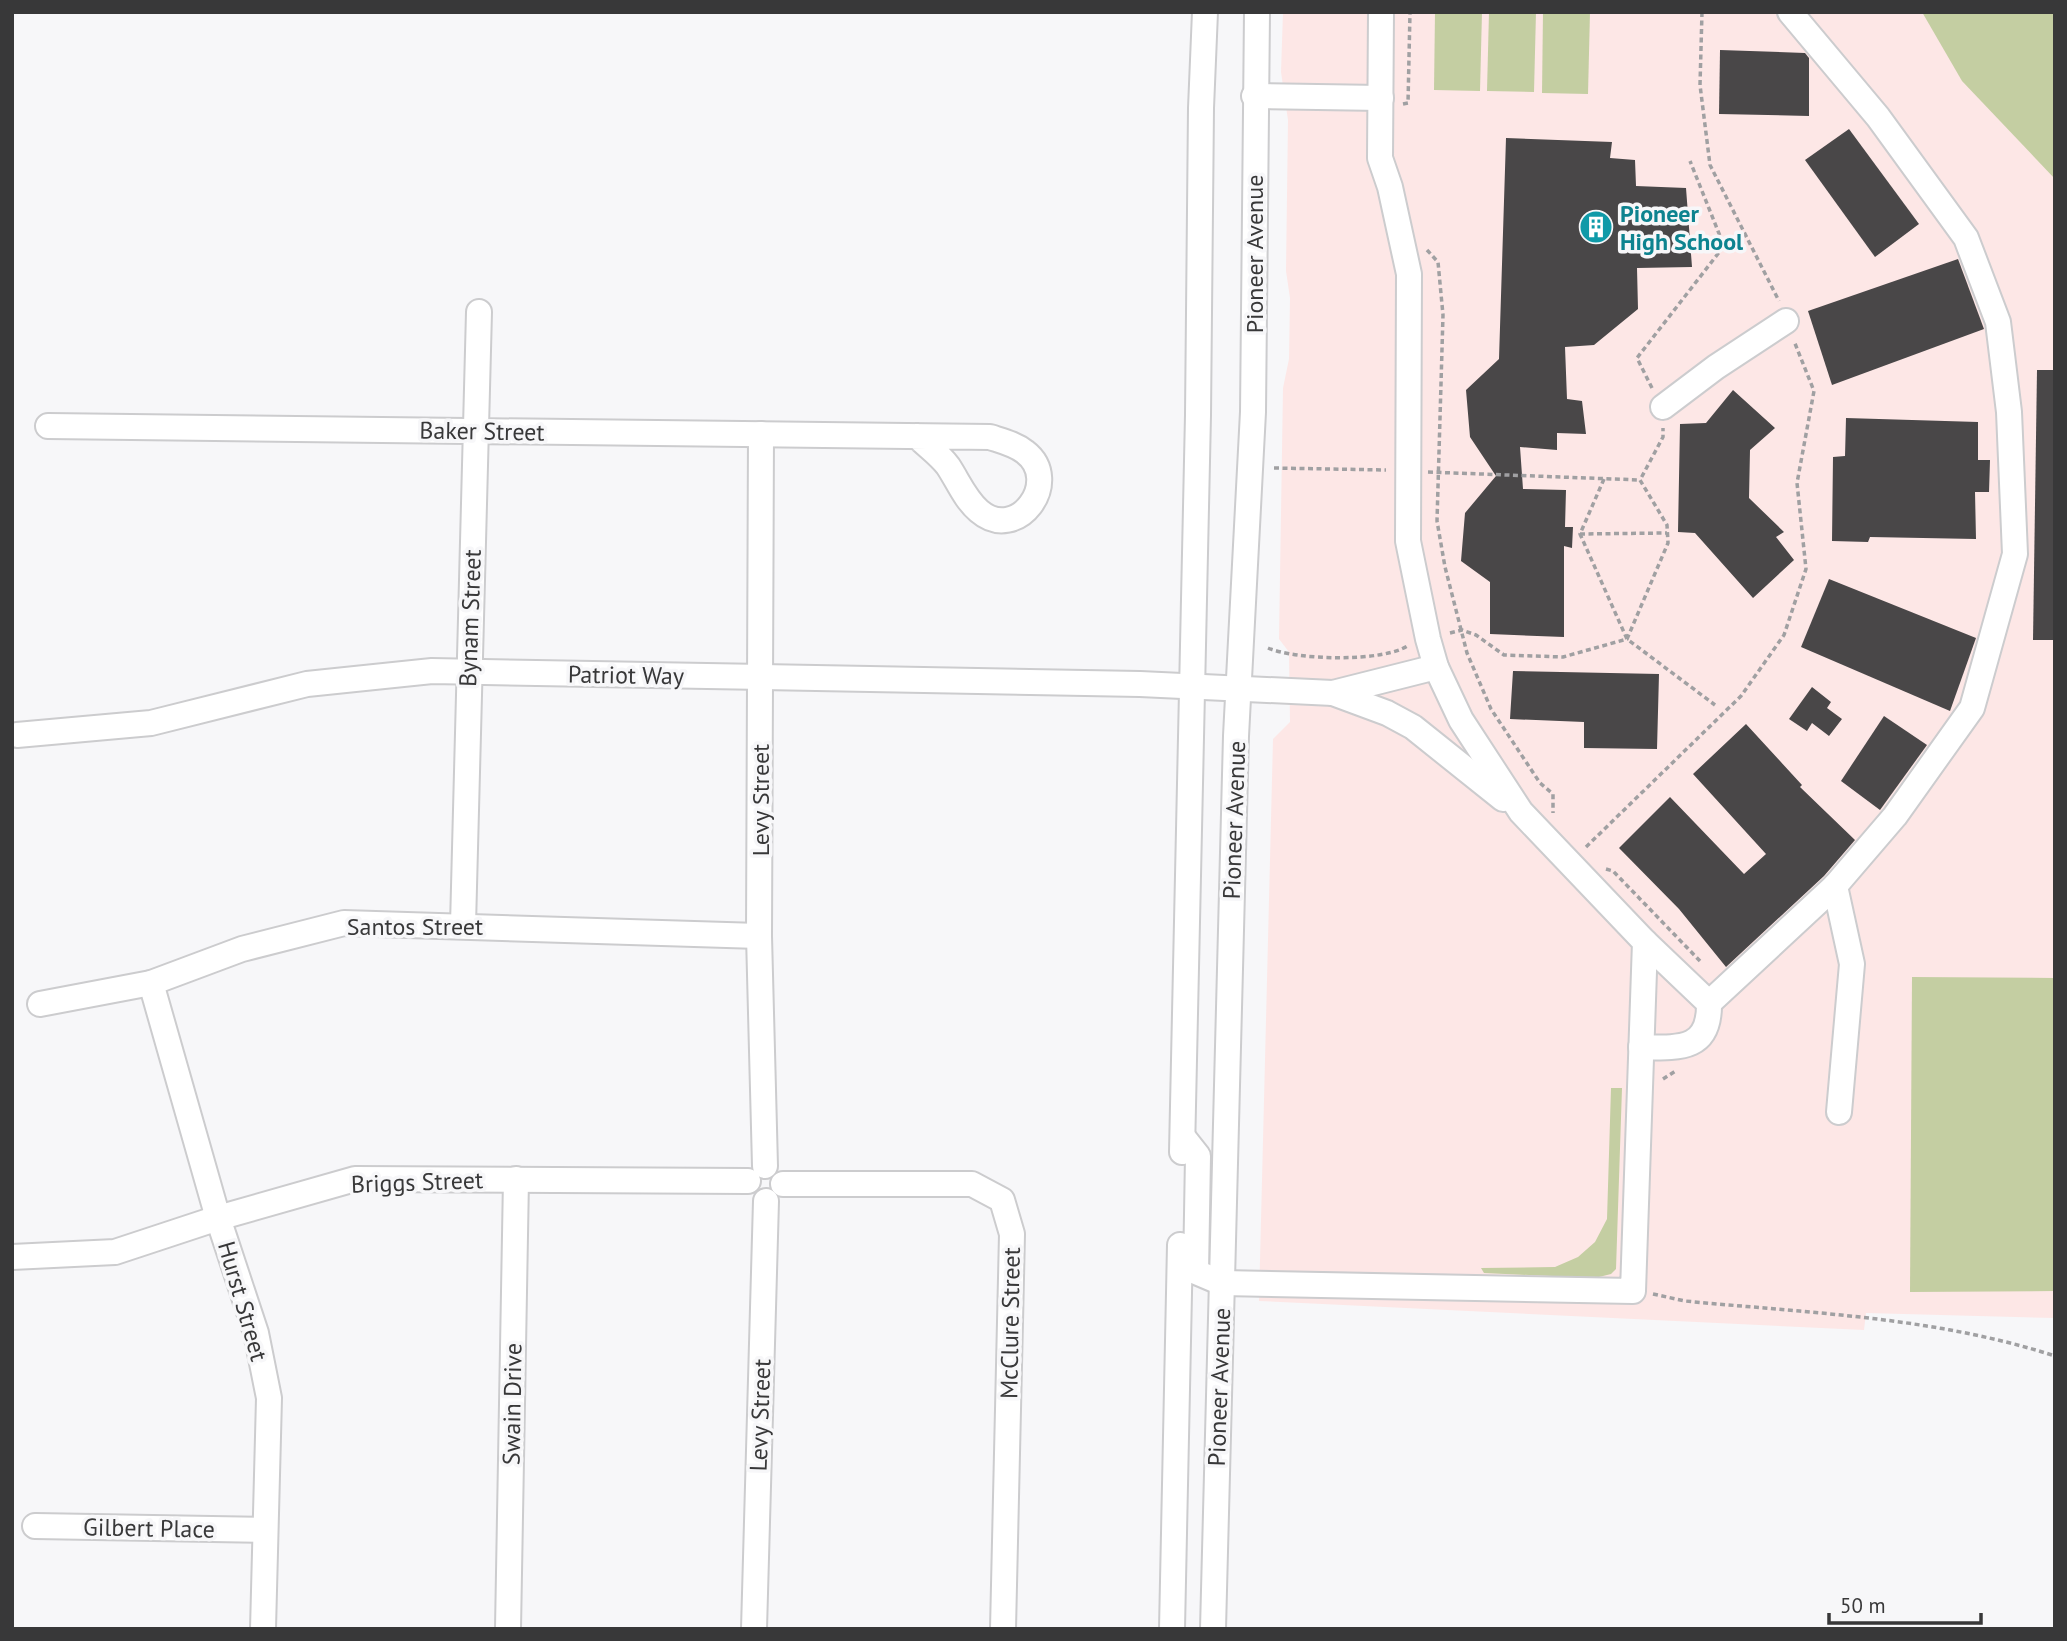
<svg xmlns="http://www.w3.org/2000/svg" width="2067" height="1641" viewBox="0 0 2067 1641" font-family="'PT Sans',sans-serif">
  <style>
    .education { fill: #fde7e6 }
    .green { fill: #c4cea2 }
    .building { fill: #494748 }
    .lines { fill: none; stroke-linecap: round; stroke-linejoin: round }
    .minor-casing { stroke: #ccccce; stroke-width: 28 }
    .path { stroke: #a0a0a2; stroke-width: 3.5; stroke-dasharray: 5 3.5; stroke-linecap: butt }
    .minor { stroke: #fff; stroke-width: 24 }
    .labels { text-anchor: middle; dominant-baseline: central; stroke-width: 7; stroke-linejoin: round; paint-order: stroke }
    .culture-label { font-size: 24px; font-weight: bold; fill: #0d838f; stroke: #f7f7f9; text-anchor: start }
    .street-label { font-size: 24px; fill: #383839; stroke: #f7f7f9 }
  </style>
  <rect width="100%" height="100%" fill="#f7f7f9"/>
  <!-- education -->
  <path class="education" d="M1283,12H2055V1318L1866,1313L1864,1330L1259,1301L1273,739L1290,722L1289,652L1279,639L1283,388L1289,359L1290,298L1286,271L1288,120L1281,72Z"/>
  <!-- green -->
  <g class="green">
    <path d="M1435,12H1482L1480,91L1434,90Z"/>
    <path d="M1489,12H1536L1534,92L1487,91Z"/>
    <path d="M1543,12H1590L1588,94L1542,93Z"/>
    <path d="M1922,12H2055V179L1962,81Z"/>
    <path d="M1912,977L2055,978V1291L1910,1292Z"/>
    <path d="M1611,1088H1622L1616,1269L1611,1274L1595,1278L1484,1273L1481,1268L1555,1267L1578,1257L1595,1242L1607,1219Z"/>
  </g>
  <!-- building -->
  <g class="building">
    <path d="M1720,50L1805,53L1809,58V116L1719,114Z"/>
    <path d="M1849,129L1919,224L1875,257L1805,160Z"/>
    <path d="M1506,138L1612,142L1610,158L1635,160L1636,186L1686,188L1692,267L1637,268L1638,309L1594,345L1565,347L1567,399L1582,401L1586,434L1557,433V450L1520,447L1523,489L1566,490L1565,527H1573L1572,548L1564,546V637L1490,634V582L1461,561L1465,513L1496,476L1470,437L1466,390L1499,359Z"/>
    <path d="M1958,259L1984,329L1832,385L1808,311Z"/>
    <path d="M2037,370H2055V640H2033Z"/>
    <path d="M1733,390L1775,428L1750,450L1749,498L1784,532L1776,537L1794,560L1753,598L1695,533L1678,532L1680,424L1706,423Z"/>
    <path d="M1846,418L1978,422V460H1990L1989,492H1975L1976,539L1870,537L1868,542L1832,541L1833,457L1845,456Z"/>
    <path d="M1829,579L1976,638L1950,711L1801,647Z"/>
    <path d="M1513,671L1659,674L1657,749L1584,748V722L1510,719Z"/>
    <path d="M1812,687L1831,702L1827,708L1842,719L1829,736L1812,723L1807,731L1789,719Z"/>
    <path d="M1884,716L1927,745L1880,810L1841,781Z"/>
    <path d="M1746,724L1802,785L1800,787L1855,840L1824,876L1726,967L1679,909L1619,848L1670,797L1744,874L1766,854L1693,774Z"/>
  </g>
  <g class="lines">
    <defs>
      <g id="minor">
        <path d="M1254,96L1381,98"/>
        <path d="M1663,407L1716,367L1786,321"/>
        <path d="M48,426L990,437C1002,441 1015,444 1025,452C1063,481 1017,544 979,511C965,499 958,481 948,466C940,455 927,446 917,436"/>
        <path d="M761,434L759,936L765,1166"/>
        <path d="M1333,693L1387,713L1413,727L1503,799"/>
        <path d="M17,735L151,723L307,684L432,671L1140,684L1333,693L1436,667"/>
        <path d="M1835,886L1852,964L1839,1112"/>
        <path d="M463,925L479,312"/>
        <path d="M151,983L218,1218L256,1333L269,1398L263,1629"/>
        <path d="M1709,1003L1835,886L1895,816L1972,708L2015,554L2009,412L1998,322L1966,238L1878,117L1790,12"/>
        <path d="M40,1004L151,983L242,949L344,923L759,936"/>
        <path d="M1641,1047C1679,1048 1710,1051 1709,1003L1645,942"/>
        <path d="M1183,1137L1198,1156L1196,1272L1222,1283L1633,1291L1645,942L1521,812L1461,720L1436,667L1428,639L1408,541L1409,274L1390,187L1380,158L1381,12"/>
        <path d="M1182,1152L1198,415L1201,108L1205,12"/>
        <path d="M783,1184H972L1002,1200L1012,1234L1003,1629"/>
        <path d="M12,1257L115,1252L218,1218L355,1179L748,1181"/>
        <path d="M35,1526L264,1530"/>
        <path d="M508,1629L516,1179"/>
        <path d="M754,1629L766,1201"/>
        <path d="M1172,1629L1180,1245"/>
        <path d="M1213,1629L1236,736L1253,412L1257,12"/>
      </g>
    </defs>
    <!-- minor casing -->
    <use href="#minor" class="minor-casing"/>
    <!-- path -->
    <g class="path">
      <path d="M1702,12L1700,85L1710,165L1779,301"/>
      <path d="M1403,104L1408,103L1410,12"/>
      <path d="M1427,250L1438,262L1443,315L1437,521L1445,567L1467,653L1491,709L1540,783L1553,794V813"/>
      <path d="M1652,388L1637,358L1724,246L1690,161"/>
      <path d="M1274,468L1386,470"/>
      <path d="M1428,472L1640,480"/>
      <path d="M1604,479L1580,534L1627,639L1715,705"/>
      <path d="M1580,534L1667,533"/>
      <path d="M1450,633L1462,630L1476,635L1504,655L1563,657L1627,639L1668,543L1667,525L1640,480L1663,437V428"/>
      <path d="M1268,648C1296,660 1383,663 1409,645"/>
      <path d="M1586,847L1741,696L1784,635L1806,569L1797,483L1814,391L1794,341"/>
      <path d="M1606,869L1613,871L1700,961"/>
      <path d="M1663,1079L1677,1070"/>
      <path d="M1653,1294L1685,1301C1809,1313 1935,1317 2055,1356"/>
    </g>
    <!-- minor -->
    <use href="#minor" class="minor"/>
  </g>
  <!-- icons -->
  <defs>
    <symbol id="building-disc" viewBox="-11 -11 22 22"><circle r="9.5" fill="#0f9aa8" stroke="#f7f7f9"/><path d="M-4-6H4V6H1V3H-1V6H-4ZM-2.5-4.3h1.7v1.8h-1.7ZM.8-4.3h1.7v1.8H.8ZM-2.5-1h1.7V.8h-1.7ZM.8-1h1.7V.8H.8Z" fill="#fff"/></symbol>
  </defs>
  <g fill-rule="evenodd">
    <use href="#building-disc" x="1577" y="208" width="38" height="38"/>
  </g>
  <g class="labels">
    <!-- culture labels -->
    <g class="culture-label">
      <text x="1620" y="213">Pioneer<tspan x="1620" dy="28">High School</tspan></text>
    </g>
    <!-- street labels -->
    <g class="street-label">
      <text transform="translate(1254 254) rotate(-90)">Pioneer Avenue</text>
      <text transform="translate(482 431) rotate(1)">Baker Street</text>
      <text transform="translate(470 618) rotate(-88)">Bynam Street</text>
      <text transform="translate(626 675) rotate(1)">Patriot Way</text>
      <text transform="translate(760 800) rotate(-90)">Levy Street</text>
      <text transform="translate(1234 820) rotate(-88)">Pioneer Avenue</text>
      <text x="415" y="926">Santos Street</text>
      <text transform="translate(417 1182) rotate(-2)">Briggs Street</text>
      <text transform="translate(243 1301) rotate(74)">Hurst Street</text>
      <text transform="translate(1010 1323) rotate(-89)">McClure Street</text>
      <text transform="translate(1219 1387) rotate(-88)">Pioneer Avenue</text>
      <text transform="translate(512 1404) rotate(-89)">Swain Drive</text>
      <text transform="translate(760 1415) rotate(-88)">Levy Street</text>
      <text transform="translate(149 1528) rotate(1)">Gilbert Place</text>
    </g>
  </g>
  <!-- border -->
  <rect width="2067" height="1641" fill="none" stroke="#383839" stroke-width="28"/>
  <!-- scale -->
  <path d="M1829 1613v10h152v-10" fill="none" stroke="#383839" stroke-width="3.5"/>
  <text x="1840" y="1613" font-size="21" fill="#383839" stroke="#f7f7f9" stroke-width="5" paint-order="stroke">50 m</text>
</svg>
